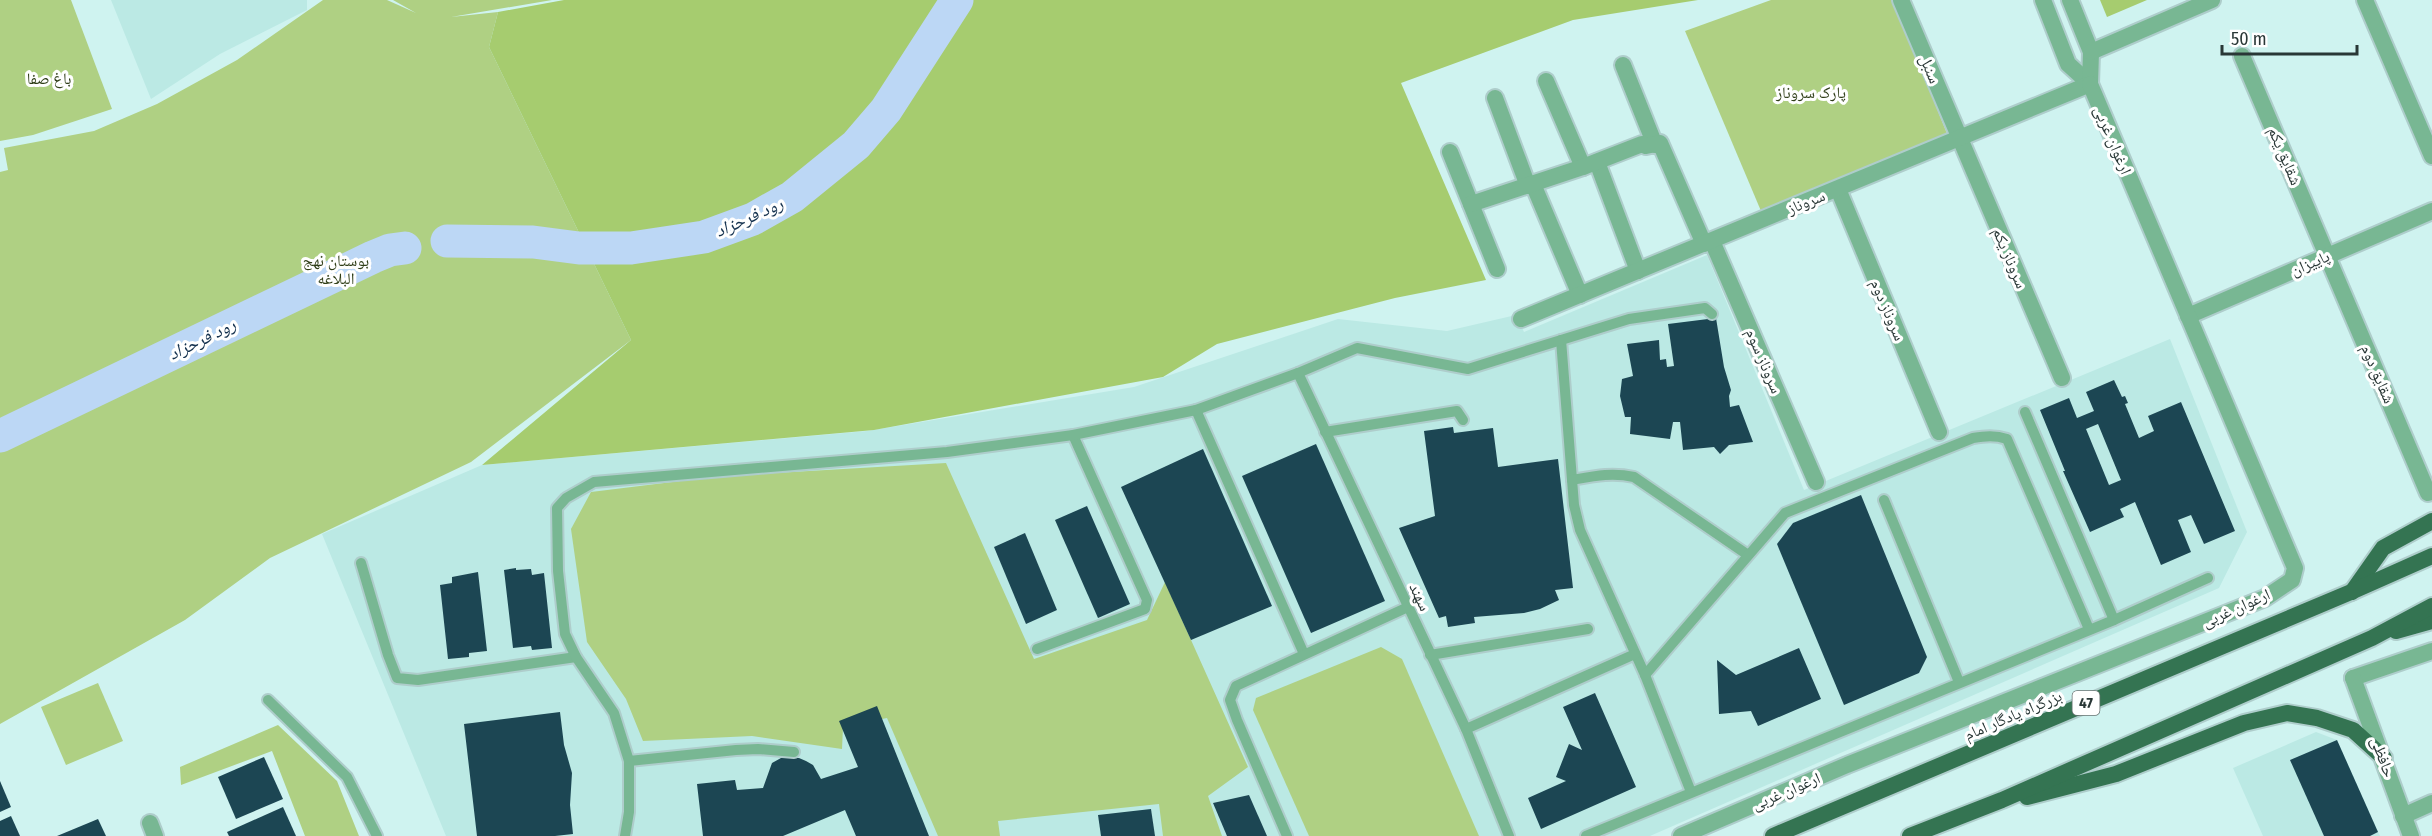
<svg xmlns="http://www.w3.org/2000/svg" width="2432" height="836" viewBox="0 0 2432 836" font-family="'Fira Sans Condensed','Noto Naskh Arabic',sans-serif">
  <style>
    .built { fill: #bbe9e4 }
    .green { fill: #afd083 }
    .forest { fill: #a6cc6f }
    .lines { fill: none; stroke-linecap: round; stroke-linejoin: round }
    .river { stroke: #bcd7f5; stroke-width: 33 }
    .building { fill: #1c4653; fill-rule: evenodd }
    .service-casing { stroke: #aecdcb; stroke-width: 14 }
    .minor-casing { stroke: #aecdcb; stroke-width: 20 }
    .tertiary-casing { stroke: #aecdcb; stroke-width: 20 }
    .trunk-casing { stroke: #aecdcb; stroke-width: 20 }
    .service { stroke: #78b793; stroke-width: 10 }
    .minor { stroke: #78b793; stroke-width: 16 }
    .tertiary { stroke: #78b793; stroke-width: 16 }
    .trunk { stroke: #347452; stroke-width: 16 }
    .labels { text-anchor: middle; dominant-baseline: central; stroke-width: 6; stroke-linejoin: round; paint-order: stroke }
    .shield { fill: #fff; stroke: #697372; stroke-width: 1.5 }
    .shield-label { font-size: 15px; font-weight: bold; fill: #293736 }
    .street-label { font-size: 16px; fill: #293736; stroke: #fff }
    .park-label { font-size: 16px; fill: #2f3e18; stroke: #fff }
    .water-label { font-size: 18px; font-style: italic; fill: #15324f; stroke: #fff }
  </style>
  <rect width="100%" height="100%" fill="#cff3f0"/>
  <!-- built -->
  <g class="built">
    <path d="M111,0H307V10L220,54L151,99Z"/>
    <path d="M1707,255L1804,490L2170,339L2247,532L2219,588L1650,836H446L322,534L482,465L867,431L1134,387L1338,319L1447,331L1516,315L1524,332Z"/>
    <path d="M2316,732L2337,740L2380,836H2263L2233,768Z"/>
  </g>
  <!-- green -->
  <g class="green">
    <path d="M0,0H71L112,109L33,135L0,141Z"/>
    <path d="M323,0H387L416,13L393,0H552L451,17L498,12L489,47L631,340L471,462L270,558L185,620L0,724V172L8,170L4,148L94,131L157,104L237,60Z"/>
    <path d="M1771,0H1893L1948,136L1761,211L1685,31Z"/>
    <path d="M946,463L1034,659L1147,620L1165,582L1248,767L1208,796L1222,836H1163L1159,804L998,821L1000,836H938L887,718L843,727L842,749L752,736L643,741L626,699L587,642L571,529L591,492L721,476Z"/>
    <path d="M1381,647L1402,659L1479,836H1309L1253,710L1256,698Z"/>
    <path d="M98,683L123,741L66,765L41,707Z"/>
    <path d="M278,725L337,781L359,836H305L272,751L181,785L180,767Z"/>
  </g>
  <!-- forest -->
  <g class="forest">
    <path d="M564,0H1698L1573,20L1401,83L1486,280L1395,298L1217,344L1163,377L874,430L482,465L631,340L489,47L498,12Z"/>
    <path d="M2100,0H2147L2107,17Z"/>
  </g>
  <g class="lines">
    <!-- river -->
    <g class="river">
      <path d="M447,241L533,242L579,248H631L704,237L753,219L792,197L856,145L886,110L957,0"/>
      <path d="M0,436L373,257L390,250L405,248"/>
    </g>
  </g>
  <!-- building -->
  <g class="building">
    <path d="M1716,318L1724,367L1731,390L1729,396L1730,407L1739,405L1753,442L1729,445L1720,454L1714,447L1683,450L1680,422H1673L1670,439L1630,434L1631,417H1625L1620,396L1622,379L1633,376L1627,344L1659,340L1660,360L1666,359L1667,367L1674,366L1668,324Z"/>
    <path d="M2114,380L2122,397L2125,396L2128,403L2125,404L2139,438L2154,431L2148,416L2181,402L2235,531L2204,544L2191,515L2178,520L2191,552L2161,565L2135,502L2120,509L2124,517L2090,532L2063,471H2065L2040,410L2069,398L2077,418L2094,411L2086,392ZM2098,424L2121,480L2109,485L2086,429Z"/>
    <path d="M1453,427L1454,433L1493,428L1498,467L1558,459L1573,588L1555,590L1559,600L1540,609L1524,613L1474,617L1475,623L1448,627L1446,616L1439,618L1399,528L1435,516L1424,431Z"/>
    <path d="M1316,444L1385,601L1311,633L1242,476Z"/>
    <path d="M1203,449L1272,606L1191,640L1121,487Z"/>
    <path d="M1861,495L1927,657L1919,673L1844,705L1777,544L1793,523Z"/>
    <path d="M1087,506L1130,604L1098,618L1055,520Z"/>
    <path d="M1025,533L1057,610L1026,624L994,547Z"/>
    <path d="M516,568V570L531,569L532,575L544,573L552,648L532,650L531,646L513,648L504,570Z"/>
    <path d="M478,572L487,651L469,653V657L448,659L440,585L452,583V577Z"/>
    <path d="M1799,648L1821,699L1758,726L1751,711L1719,714L1717,660L1736,675Z"/>
    <path d="M1595,693L1636,787L1541,829L1528,798L1566,781L1556,777L1569,744L1582,750L1563,707Z"/>
    <path d="M877,706L929,836H856L845,810L783,836H703L697,784L735,780L737,790L763,788L772,763L781,758H799L806,761L813,765L821,779L858,767L839,721Z"/>
    <path d="M560,712L564,745L572,773L570,805L573,834L555,836H477L464,724Z"/>
    <path d="M2337,740L2378,832L2370,836H2324L2290,760Z"/>
    <path d="M264,757L283,799L236,819L218,777Z"/>
    <path d="M0,781L11,807L0,812Z"/>
    <path d="M1249,795L1267,836H1227L1213,803Z"/>
    <path d="M283,807L296,836H229L227,832Z"/>
    <path d="M1151,809L1155,836H1101L1098,815Z"/>
    <path d="M11,816L20,836H0V821Z"/>
    <path d="M98,819L106,836H57Z"/>
  </g>
  <g class="lines">
    <defs>
      <g id="service">
        <path d="M1561,340L1574,505L1580,530L1645,675L1691,792"/>
        <path d="M1298,373L1466,729L1509,836"/>
        <path d="M1196,410L1304,654"/>
        <path d="M2025,412L2114,620"/>
        <path d="M1325,432L1457,411L1463,420"/>
        <path d="M1572,480C1594,476 1612,472 1634,477L1748,555"/>
        <path d="M1884,500L1959,682"/>
        <path d="M361,563L388,655L397,678L418,680L576,657"/>
        <path d="M1037,649L1145,609L1147,600L1073,435"/>
        <path d="M1430,655L1588,629"/>
        <path d="M1645,675L1785,513L1973,438C1985,436 1995,435 2007,439L2089,629"/>
        <path d="M268,700L347,777L377,836"/>
        <path d="M1466,729L1635,654"/>
        <path d="M629,761L736,750L758,749L794,752"/>
        <path d="M625,836L629,812V761L614,713L576,657L565,634L558,571L557,508L566,498L594,482L947,452L1073,435L1196,410L1298,373L1357,348L1468,369L1629,319L1705,308L1712,314"/>
        <path d="M1287,836L1237,720L1230,700L1236,686L1408,607"/>
        <path d="M1586,836L2114,620L2208,578"/>
      </g>
      <g id="minor">
        <path d="M1901,0L2062,378"/>
        <path d="M2043,0L2068,64L2090,84"/>
        <path d="M2070,0L2091,52L2090,84"/>
        <path d="M2365,0L2432,156"/>
        <path d="M2091,52L2212,0"/>
        <path d="M2242,56L2428,493"/>
        <path d="M1623,65L1655,145"/>
        <path d="M1546,81L1583,167"/>
        <path d="M1495,98L1528,186"/>
        <path d="M1450,152L1497,269"/>
        <path d="M1597,162L1638,271"/>
        <path d="M1533,184L1580,295"/>
        <path d="M1838,189L1939,432"/>
        <path d="M1471,204L1583,167L1642,144L1646,146L1660,143L1704,244"/>
        <path d="M1712,241L1816,482"/>
        <path d="M2188,316L2432,211"/>
        <path d="M1521,319L2090,84"/>
        <path d="M2353,678L2432,651"/>
        <path d="M2403,816L2432,803"/>
        <path d="M150,823L155,836"/>
      </g>
      <g id="tertiary">
        <path d="M2353,678L2411,836"/>
        <path d="M1681,836L1847,765L2265,598L2292,580L2295,568L2090,84"/>
      </g>
      <g id="trunk">
        <path d="M2352,592L2383,548L2432,521"/>
        <path d="M2396,631L2432,621"/>
        <path d="M2027,797L2116,774L2244,723L2287,713L2317,718L2353,730L2384,758"/>
        <path d="M1773,836L2351,592L2432,556"/>
        <path d="M1910,836L2002,800L2372,638L2432,606"/>
      </g>
    </defs>
    <!-- service casing -->
    <use href="#service" class="service-casing"/>
    <!-- minor casing -->
    <use href="#minor" class="minor-casing"/>
    <!-- tertiary casing -->
    <use href="#tertiary" class="tertiary-casing"/>
    <!-- trunk casing -->
    <use href="#trunk" class="trunk-casing"/>
    <!-- service -->
    <use href="#service" class="service"/>
    <!-- minor -->
    <use href="#minor" class="minor"/>
    <!-- tertiary -->
    <use href="#tertiary" class="tertiary"/>
    <!-- trunk -->
    <use href="#trunk" class="trunk"/>
  </g>
  <g class="labels">
    <!-- shield labels -->
    <rect class="shield" x="2072.5" y="691" width="27" height="24" rx="4.5"/>
    <g class="shield-label">
      <text x="2086" y="703">47</text>
    </g>
    <!-- street labels -->
    <g class="street-label">
      <text transform="translate(1930 69) rotate(67)">سنبل</text>
      <text transform="translate(2113 140) rotate(67)">ارغوان غربی</text>
      <text transform="translate(2285 156) rotate(67)">شقایق یکم</text>
      <text transform="translate(1806 202) rotate(-22)">سروناز</text>
      <text transform="translate(2010 258) rotate(67)">سروناز یکم</text>
      <text transform="translate(2310 263) rotate(-23)">پاییزان</text>
      <text transform="translate(1888 310) rotate(67)">سروناز دوم</text>
      <text transform="translate(1764 361) rotate(67)">سروناز سوم</text>
      <text transform="translate(2378 374) rotate(67)">شقایق دوم</text>
      <text transform="translate(1420 597) rotate(65)">سهند</text>
      <text transform="translate(2236 608) rotate(-24)">ارغوان غربی</text>
      <text transform="translate(2013 715) rotate(-23)">بزرگراه یادگار امام</text>
      <text transform="translate(2383 757) rotate(70)">حافظی</text>
      <text transform="translate(1786 791) rotate(-23)">ارغوان غربی</text>
    </g>
    <!-- park labels -->
    <g class="park-label">
      <text x="49" y="78">باغ صفا</text>
      <text x="1811" y="92">پارک سروناز</text>
      <text x="336" y="260">بوستان نهج<tspan x="336" dy="18">البلاغه</tspan></text>
    </g>
    <!-- water labels -->
    <g class="water-label">
      <text transform="translate(749 217) rotate(-24)">رود فرحزاد</text>
      <text transform="translate(202 339) rotate(-26)">رود فرحزاد</text>
    </g>
  </g>
  <!-- scale -->
  <path d="M2222 45v9h135v-9" fill="none" stroke="#293736" stroke-width="3"/>
  <text x="2231" y="45" font-size="18" fill="#293736" stroke="#ffffff" stroke-width="4.5" paint-order="stroke">50 m</text>
</svg>
